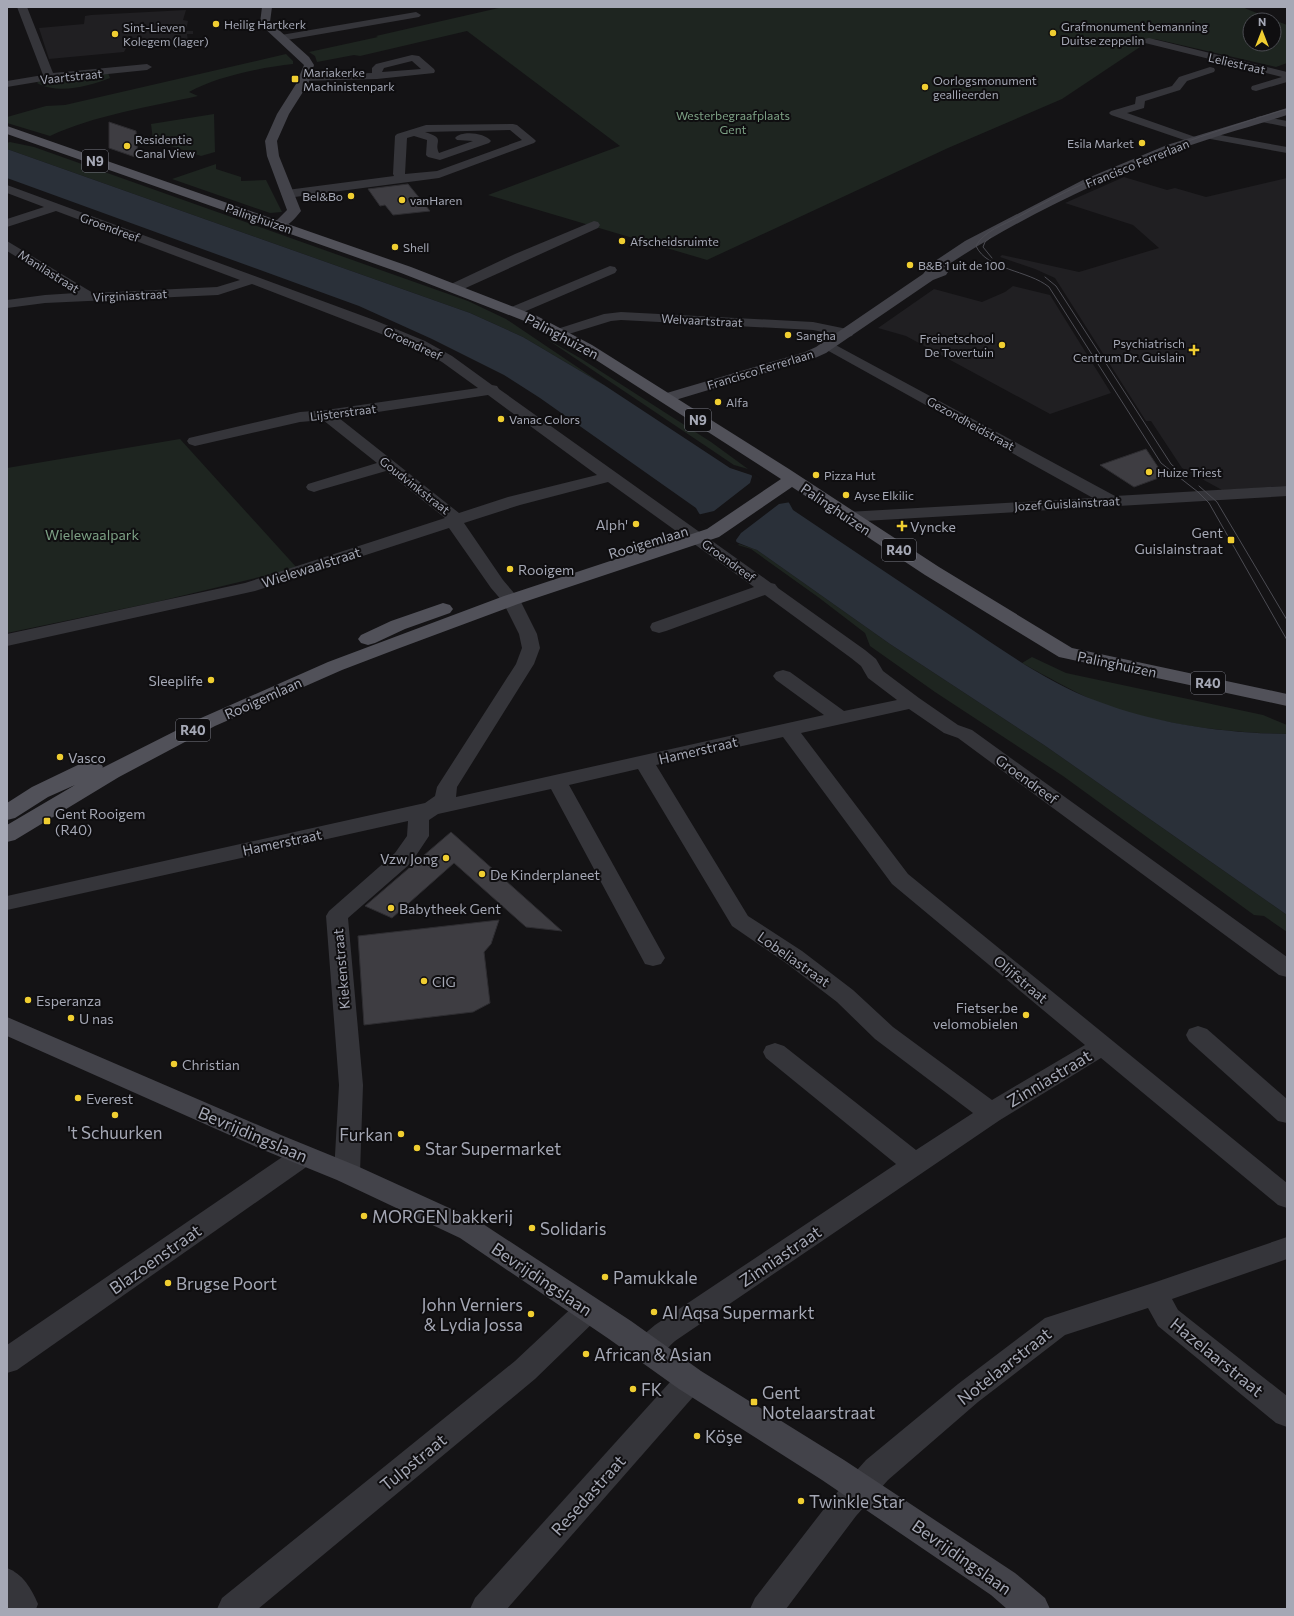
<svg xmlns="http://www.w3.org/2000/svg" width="1294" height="1616" viewBox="0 0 1294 1616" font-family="Commissioner,sans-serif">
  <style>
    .built { fill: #201f22 }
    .green { fill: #1e2520 }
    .water { fill: #2a3039 }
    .pier { fill: #141315 }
    .building { fill: #3e3d42; stroke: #2e2d31 }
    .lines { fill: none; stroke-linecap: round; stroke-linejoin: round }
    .street { fill: #35353a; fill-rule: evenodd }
    .secondary { fill: #43434a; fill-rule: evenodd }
    .primary { fill: #515159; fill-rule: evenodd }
    .tram { stroke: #4c4c53; stroke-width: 1 }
    .poi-dot { fill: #f0ce31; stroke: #0f0e10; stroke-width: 1.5 }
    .labels { text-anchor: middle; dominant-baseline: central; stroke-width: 4; stroke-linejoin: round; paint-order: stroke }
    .far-poi-label { font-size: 12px; fill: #a5a8b5; stroke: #0f0e10; text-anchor: start }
    .far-street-label { font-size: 12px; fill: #a5a8b5; stroke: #0f0e10 }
    .far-park-label { font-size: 12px; fill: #7ca084; stroke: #0f0e10 }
    .shield { fill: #0f0e10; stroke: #787a84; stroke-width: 1 }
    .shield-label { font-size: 13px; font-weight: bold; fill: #a5a8b5 }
    .street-label { font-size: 14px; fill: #a5a8b5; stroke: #0f0e10 }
    .poi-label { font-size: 14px; fill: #a5a8b5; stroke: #0f0e10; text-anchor: start }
    .park-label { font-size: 14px; fill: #7ca084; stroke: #0f0e10 }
    .near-street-label { font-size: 17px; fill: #a5a8b5; stroke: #0f0e10 }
    .near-poi-label { font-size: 17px; fill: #a5a8b5; stroke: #0f0e10; text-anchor: start }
  </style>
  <rect width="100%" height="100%" fill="#141315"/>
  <!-- built -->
  <g class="built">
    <path d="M186,10L183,20L188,21L186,31H193V34H187L188,41L172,42L171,45L127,46L124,52L49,59L39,28L84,24L85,16L91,15Z"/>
    <path d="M1124,177L1167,190L1175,188L1206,197L1287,178V486L1222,490L1182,468L1151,421H1146L1055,278L1035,269L1000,257L1002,255L1079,272L1159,248L1133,225L1065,203Z"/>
    <path d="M1013,286L1050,295L1111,393L1050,414L906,336L878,328L934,289L982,302L1005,292Z"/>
  </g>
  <!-- green -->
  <g class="green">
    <path d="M503,7H1242L1274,20H1250V44H1274V20L1287,25V63L1276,67L1155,39L1149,41L1062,99L948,148L707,260L488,195L620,146L467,31L360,56L354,55L317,62L315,56L309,52L378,37L376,36Z"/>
    <path d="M286,54L293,61V64C263,67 215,77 189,92L198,96C152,106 92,116 50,136L7,123V117L46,106L65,105Z"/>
    <path d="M108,73L110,78C89,86 59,95 37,83L39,81Z"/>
    <path d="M214,114L215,152L201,156L153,140L151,124Z"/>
    <path d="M10,142L34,147L468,301L506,319L604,385L523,337L470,313L7,149V143Z"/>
    <path d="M216,164V169L241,177V181L266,180L282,212L270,213L172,179Z"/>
    <path d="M545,338L580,358L711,442L748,469L734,465Z"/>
    <path d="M180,439L297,568L156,602L7,633V468Z"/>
    <path d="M739,544L757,550L890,644L1044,745L1287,915V932L1264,916L1254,915L1063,776L935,692L870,646L865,633L818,597L751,549L738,545Z"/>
    <path d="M1032,657L1066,673L1263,715L1287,725V734C1227,733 1151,724 1095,701C1070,690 1046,676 1022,663Z"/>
  </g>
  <!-- water -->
  <path class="water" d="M7,149L470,313L523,337L604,385L730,468L751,475L788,501L793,510C848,547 903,584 959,621C1003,650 1047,683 1097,701C1157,724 1223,733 1287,734V915L1044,745L890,644L757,550C734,542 707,530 696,508L540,398L504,375L432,339L359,306L7,178Z"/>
  <!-- pier -->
  <path class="pier" d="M753,473L791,502L779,504L741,533L736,540L737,545L731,543L699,519L697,515L714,511L750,483Z"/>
  <!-- building -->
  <g class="building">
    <path d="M109,122L136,131L138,158L109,148Z"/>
    <path d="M408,184L430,211L393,215L385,205L380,206L368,189Z"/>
    <path d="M1146,449L1164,476L1134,487L1100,465Z"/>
    <path d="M451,832L486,863L562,931L526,927L454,863L392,918L365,906Z"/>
    <path d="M499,920L491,944L484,952L490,1003L473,1012L364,1025L358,936Z"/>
  </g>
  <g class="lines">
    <!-- street -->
    <g class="street">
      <path d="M17,7H27L53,73L147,64L152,67L147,70L49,80L7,87V81L43,75Z"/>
      <path d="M416,12L421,15L419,17L281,41L276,38L281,35Z"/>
      <path d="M1149,38L1287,72V82L1256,91L1252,90L1251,88L1252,86L1282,77L1145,43L1144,41L1145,39Z"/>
      <path d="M412,55L419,56L434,69L435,71L434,73L377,79L304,81L299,78L304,75L372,73V68L376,64ZM412,61L421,69L382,72L384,68Z"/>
      <path d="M1210,67L1214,68L1215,70L1214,72L1187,81L1180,90L1145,101L1144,108L1127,113L1198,138L1200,140L1198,142H1190L1111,115L1109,113L1111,111L1135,104L1136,97L1172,86L1179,77Z"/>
      <path d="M1261,116L1287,121V127L1257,121L1255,119L1257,117Z"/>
      <path d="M513,124L517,125L534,139L536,141L534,143L439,178L287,198L281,194L287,190L394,176L393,174L395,136L397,134L426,125ZM510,130L522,140L437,171L405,174L407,138L414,136L427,140L426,155L428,157L440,160L489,143L491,141C485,133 462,130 455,138L457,140L473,141L439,153C433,141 447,139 425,132Z"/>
      <path d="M1209,133L1287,147V153L1205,138L1203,136Z"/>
      <path d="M7,185L374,320L425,341L452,356L492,385L497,386L499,389L771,583L775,584L778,588L865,650L876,659L883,671L919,698L958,725L972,730L1287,957V977L1279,975L958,738L944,733L909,709L801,733L908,874L1287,1183V1208L1278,1205L1101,1058L1000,1120L675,1341C661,1354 655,1365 636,1359L632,1350L636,1341L655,1325L896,1164L766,1058L763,1052L766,1046L775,1043L784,1046L916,1150L973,1113L875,1039L837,1002L786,963L732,926L638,769L569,785L665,958L661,964L653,966L645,964L551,789L438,814L429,820V836L411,863L348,918L363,1085L360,1173L356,1180L347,1183L338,1180L334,1173L339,1085L326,916L329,911L395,853L407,836L408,821L7,910V896L425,803L435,796L437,787L516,664L522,648L519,634L503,602L491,588L449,528L255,591L7,646V634L245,583L445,518L386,471L320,490L314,492L308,490L306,487L308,484L377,463L323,420L300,422L195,446L189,444L187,441L189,438L300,412L326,410L478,388L442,362L415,347L252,284L218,295L45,303L7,308V300L45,295L76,293L7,251V241L93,293L217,287L240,280L56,211L7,227V219L44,207L7,193ZM488,395L597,475L508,497L459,513L339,418ZM608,482L754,587L652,623L650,627L652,631L659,633L666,631L765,595L851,658L861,666L868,678L897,700L844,711L790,672L783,670L776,672L773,676L776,680L824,715L456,797L457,787L534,664L540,648L537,634L520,600L503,580L464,523L520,505ZM783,737L892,884L1085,1045L992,1100L893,1027L853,990L802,951L748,916L656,765Z"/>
      <path d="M594,221L598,222L600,225L598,228L459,291H449L447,288L449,285L515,254Z"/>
      <path d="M610,266L615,267L617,270L615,273L519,314H509L507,311L509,308Z"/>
      <path d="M621,312L813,322L852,330L854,333L852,336L847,337L813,330L621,320L611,321L559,337L554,336L552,333L554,330L604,314Z"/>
      <path d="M830,342L1115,496L1287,486V496L847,522L841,521L839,517L841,513L847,512L1093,498L825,349L823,346L825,343Z"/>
      <path d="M1198,1026L1207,1029L1287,1099V1123L1278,1121L1189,1041L1186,1035L1189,1029Z"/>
      <path d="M303,1146L312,1149L316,1156L312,1163L17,1370L7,1373V1345L294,1149Z"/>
      <path d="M1287,1237V1259L1172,1299L1178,1310L1287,1396V1427L1276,1423L1158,1326L1148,1308L1065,1335L978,1402L888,1480L856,1516L786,1609H750L755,1598L834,1496L866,1460L958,1384L1045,1318L1153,1283Z"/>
      <path d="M588,1298L598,1302L602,1310L598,1318L535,1379L258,1609H217L222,1598L515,1361L578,1302Z"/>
      <path d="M690,1367L700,1371L705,1380L700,1389L507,1609H470L475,1598L680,1371Z"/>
      <path d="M7,1568C23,1574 31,1588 38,1604L36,1609H7Z"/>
    </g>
    <!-- secondary -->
    <g class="secondary">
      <path d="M262,7H272L270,22L309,57L314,65L308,84L289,114L277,141L279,156L301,211C295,219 285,230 274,228L272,225L287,210L267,156L265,141L277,114L296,84L304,65L261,25L260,23Z"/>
      <path d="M1287,108V115C1250,127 1211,137 1175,151C1097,181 1012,222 943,268L948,272L946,275L933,280L826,353L815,358L672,401H660L658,398L660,395L805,352L816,347L923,274L932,263L965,241L1083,180L1167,145Z"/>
      <path d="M7,1017L281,1135L357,1166L480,1222L631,1321L701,1371L844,1460L1015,1573L1045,1598L1050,1609H1007L991,1595L822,1480L679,1389L609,1339L460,1238L337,1180L261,1149L7,1036Z"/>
    </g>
    <!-- primary -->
    <g class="primary">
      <path d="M7,126L411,267L537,316L592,345L789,469L939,567L1072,648L1287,694V706L1059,657L925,575L792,487L719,537L518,604L397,649L342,670L215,726L119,777L15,840L7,842V825L75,785L48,797L15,818L7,820V803L32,787L84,762L92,761L100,762L103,767L102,768L201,718L328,662L504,596L707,529L781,479L582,351L527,322L401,273L7,134Z"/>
      <path d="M443,603L450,605L453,609L450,613L405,629L375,643L368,645L361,643L358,639L361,635L391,621Z"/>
    </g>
    <!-- tram -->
    <g class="tram">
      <path d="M1287,109C1194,137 1103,169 1018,217C1003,225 984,231 976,246C987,270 1028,270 1049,287L1161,463L1198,492L1209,503L1287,640"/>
      <path d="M991,237L985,242L983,247L992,258"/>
      <path d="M1045,277L1056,286L1171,464L1181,473"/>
      <path d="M1199,486L1217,502L1287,620"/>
    </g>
  </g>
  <!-- markers -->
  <g class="poi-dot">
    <circle cx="216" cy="24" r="4"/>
    <circle cx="1053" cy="33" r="4"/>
    <circle cx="115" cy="34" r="4"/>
    <rect x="291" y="75" width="8" height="8" rx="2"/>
    <circle cx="925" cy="87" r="4"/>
    <circle cx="1142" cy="143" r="4"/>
    <circle cx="127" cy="146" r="4"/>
    <circle cx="351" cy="196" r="4"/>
    <circle cx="402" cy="200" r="4"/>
    <circle cx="622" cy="241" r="4"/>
    <circle cx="395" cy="247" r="4"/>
    <circle cx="910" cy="265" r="4"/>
    <circle cx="788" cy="335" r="4"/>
    <circle cx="1002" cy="345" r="4"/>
    <path d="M1192 344h4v4h4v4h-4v4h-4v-4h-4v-4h4z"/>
    <circle cx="718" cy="402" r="4"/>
    <circle cx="501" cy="419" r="4"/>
    <circle cx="1149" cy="472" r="4"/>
    <circle cx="816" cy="475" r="4"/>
    <circle cx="846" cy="495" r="4"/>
    <circle cx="636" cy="524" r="4"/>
    <path d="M900 520h4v4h4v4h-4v4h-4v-4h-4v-4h4z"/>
    <rect x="1227" y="536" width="8" height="8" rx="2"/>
    <circle cx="510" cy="569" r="4"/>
    <circle cx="211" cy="680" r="4"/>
    <circle cx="60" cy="757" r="4"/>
    <rect x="43" y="817" width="8" height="8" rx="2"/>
    <circle cx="446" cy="858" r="4"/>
    <circle cx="482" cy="874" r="4"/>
    <circle cx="391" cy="908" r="4"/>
    <circle cx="424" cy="981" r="4"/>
    <circle cx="28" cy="1000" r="4"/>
    <circle cx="1026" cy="1015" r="4"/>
    <circle cx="71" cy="1018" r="4"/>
    <circle cx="174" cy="1064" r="4"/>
    <circle cx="78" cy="1098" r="4"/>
    <circle cx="115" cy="1115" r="4"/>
    <circle cx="401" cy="1134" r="4"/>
    <circle cx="417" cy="1148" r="4"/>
    <circle cx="364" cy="1216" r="4"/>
    <circle cx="532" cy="1228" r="4"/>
    <circle cx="605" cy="1277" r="4"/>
    <circle cx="168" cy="1283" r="4"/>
    <circle cx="654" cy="1312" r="4"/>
    <circle cx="531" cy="1314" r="4"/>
    <circle cx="586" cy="1354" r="4"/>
    <circle cx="633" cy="1389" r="4"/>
    <rect x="750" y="1398" width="8" height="8" rx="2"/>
    <circle cx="697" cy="1436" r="4"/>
    <circle cx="801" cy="1501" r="4"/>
  </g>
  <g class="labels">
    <!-- far-poi labels -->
    <g class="far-poi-label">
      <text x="224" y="24">Heilig Hartkerk</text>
      <text x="1061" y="26">Grafmonument bemanning<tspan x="1061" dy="14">Duitse zeppelin</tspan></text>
      <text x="123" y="27">Sint-Lieven<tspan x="123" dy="14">Kolegem (lager)</tspan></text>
      <text x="303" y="72">Mariakerke<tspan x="303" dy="14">Machinistenpark</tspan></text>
      <text x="933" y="80">Oorlogsmonument<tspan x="933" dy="14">geallieerden</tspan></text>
      <text x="135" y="139">Residentie<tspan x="135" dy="14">Canal View</tspan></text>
      <text x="1134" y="143" text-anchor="end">Esila Market</text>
      <text x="343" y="196" text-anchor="end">Bel&amp;Bo</text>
      <text x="410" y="200">vanHaren</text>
      <text x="630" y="241">Afscheidsruimte</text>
      <text x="403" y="247">Shell</text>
      <text x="918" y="265">B&amp;B 1 uit de 100</text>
      <text x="796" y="335">Sangha</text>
      <text x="994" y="338" text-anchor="end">Freinetschool<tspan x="994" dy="14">De Tovertuin</tspan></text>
      <text x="1185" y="343" text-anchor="end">Psychiatrisch<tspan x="1185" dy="14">Centrum Dr. Guislain</tspan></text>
      <text x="726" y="402">Alfa</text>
      <text x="509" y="419">Vanac Colors</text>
      <text x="1157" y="472">Huize Triest</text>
      <text x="824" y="475">Pizza Hut</text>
      <text x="854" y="495">Ayse Elkilic</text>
    </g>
    <!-- far-street labels -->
    <g class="far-street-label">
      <text transform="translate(1237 63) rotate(13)">Leliestraat</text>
      <text transform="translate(71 76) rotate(-6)">Vaartstraat</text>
      <text transform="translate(1137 163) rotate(-22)">Francisco Ferrerlaan</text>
      <text transform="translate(259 218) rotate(19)">Palinghuizen</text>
      <text transform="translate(110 227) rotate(20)">Groendreef</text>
      <text transform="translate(49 271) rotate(32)">Manilastraat</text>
      <text transform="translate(130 295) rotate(-3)">Virginiastraat</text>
      <text transform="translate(702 320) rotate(3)">Welvaartstraat</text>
      <text transform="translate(413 343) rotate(25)">Groendreef</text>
      <text transform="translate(760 369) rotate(-17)">Francisco Ferrerlaan</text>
      <text transform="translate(343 412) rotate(-7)">Lijsterstraat</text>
      <text transform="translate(971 423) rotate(29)">Gezondheidstraat</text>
      <text transform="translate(415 485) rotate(38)">Goudvinkstraat</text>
      <text transform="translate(1067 503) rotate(-3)">Jozef Guislainstraat</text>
      <text transform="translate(729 560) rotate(36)">Groendreef</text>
    </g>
    <!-- far-park labels -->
    <g class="far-park-label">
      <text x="733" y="115">Westerbegraafplaats<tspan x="733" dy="14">Gent</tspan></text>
    </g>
    <!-- shield labels -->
    <g class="shield">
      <rect x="82" y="150" width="26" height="22" rx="3"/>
      <rect x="685" y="409" width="26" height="22" rx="3"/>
      <rect x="882" y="539" width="34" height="22" rx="3"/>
      <rect x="1191" y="672" width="34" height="22" rx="3"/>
      <rect x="176" y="719" width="34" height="22" rx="3"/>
    </g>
    <g class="shield-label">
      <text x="95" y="161">N9</text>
      <text x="698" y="420">N9</text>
      <text x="899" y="550">R40</text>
      <text x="1208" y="683">R40</text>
      <text x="193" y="730">R40</text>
    </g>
    <!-- street labels -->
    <g class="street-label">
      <text transform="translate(562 336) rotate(28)">Palinghuizen</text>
      <text transform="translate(836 509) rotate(34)">Palinghuizen</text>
      <text transform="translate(648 542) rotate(-17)">Rooigemlaan</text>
      <text transform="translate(311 567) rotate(-18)">Wielewaalstraat</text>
      <text transform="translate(1117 664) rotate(12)">Palinghuizen</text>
      <text transform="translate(263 698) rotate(-24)">Rooigemlaan</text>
      <text transform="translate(698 750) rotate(-13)">Hamerstraat</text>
      <text transform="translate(1027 779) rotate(36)">Groendreef</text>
      <text transform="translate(282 842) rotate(-12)">Hamerstraat</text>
      <text transform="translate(794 959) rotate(35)">Lobeliastraat</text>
      <text transform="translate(341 969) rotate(-95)">Kiekenstraat</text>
      <text transform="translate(1021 979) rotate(40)">Olijfstraat</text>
    </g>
    <!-- poi labels -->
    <g class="poi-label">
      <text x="628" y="524" text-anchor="end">Alph'</text>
      <text x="910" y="526">Vyncke</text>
      <text x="1223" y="532" text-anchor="end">Gent<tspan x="1223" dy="16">Guislainstraat</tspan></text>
      <text x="518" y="569">Rooigem</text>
      <text x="203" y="680" text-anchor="end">Sleeplife</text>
      <text x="68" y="757">Vasco</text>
      <text x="55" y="813">Gent Rooigem<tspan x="55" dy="16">(R40)</tspan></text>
      <text x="438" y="858" text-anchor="end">Vzw Jong</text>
      <text x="490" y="874">De Kinderplaneet</text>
      <text x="399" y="908">Babytheek Gent</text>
      <text x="432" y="981">CIG</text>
      <text x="36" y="1000">Esperanza</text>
      <text x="1018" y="1007" text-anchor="end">Fietser.be<tspan x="1018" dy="16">velomobielen</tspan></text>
      <text x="79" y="1018">U nas</text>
      <text x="182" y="1064">Christian</text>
      <text x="86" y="1098">Everest</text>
    </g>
    <!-- park labels -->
    <g class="park-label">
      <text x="92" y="534">Wielewaalpark</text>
    </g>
    <!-- near-street labels -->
    <g class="near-street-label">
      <text transform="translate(1049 1078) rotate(-31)">Zinniastraat</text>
      <text transform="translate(253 1134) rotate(23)">Bevrijdingslaan</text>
      <text transform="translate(780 1256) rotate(-34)">Zinniastraat</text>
      <text transform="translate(155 1259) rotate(-35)">Blazoenstraat</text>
      <text transform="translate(542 1279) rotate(34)">Bevrijdingslaan</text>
      <text transform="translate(1217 1357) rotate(39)">Hazelaarstraat</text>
      <text transform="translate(1004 1366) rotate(-38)">Notelaarstraat</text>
      <text transform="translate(413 1462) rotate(-39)">Tulpstraat</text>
      <text transform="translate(588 1495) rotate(-48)">Resedastraat</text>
      <text transform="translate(962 1557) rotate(35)">Bevrijdingslaan</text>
    </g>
    <!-- near-poi labels -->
    <g class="near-poi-label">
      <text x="115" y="1132" text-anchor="middle">'t Schuurken</text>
      <text x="393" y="1134" text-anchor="end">Furkan</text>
      <text x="425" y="1148">Star Supermarket</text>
      <text x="372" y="1216">MORGEN bakkerij</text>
      <text x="540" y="1228">Solidaris</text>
      <text x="613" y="1277">Pamukkale</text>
      <text x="176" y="1283">Brugse Poort</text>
      <text x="523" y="1304" text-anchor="end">John Verniers<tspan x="523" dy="20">&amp; Lydia Jossa</tspan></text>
      <text x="662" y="1312">Al Aqsa Supermarkt</text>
      <text x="594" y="1354">African &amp; Asian</text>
      <text x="641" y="1389">FK</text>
      <text x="762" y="1392">Gent<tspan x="762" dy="20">Notelaarstraat</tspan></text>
      <text x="705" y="1436">Köşe</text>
      <text x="809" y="1501">Twinkle Star</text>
    </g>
  </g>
  <!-- border -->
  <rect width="1294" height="1616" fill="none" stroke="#a5a8b5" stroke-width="16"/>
  <!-- north arrow -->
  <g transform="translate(1262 32)"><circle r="19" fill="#0f0e10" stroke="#4b4c52"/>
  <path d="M0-3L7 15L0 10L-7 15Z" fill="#f0ce31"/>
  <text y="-6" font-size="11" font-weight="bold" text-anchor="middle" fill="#a5a8b5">N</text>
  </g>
</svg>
